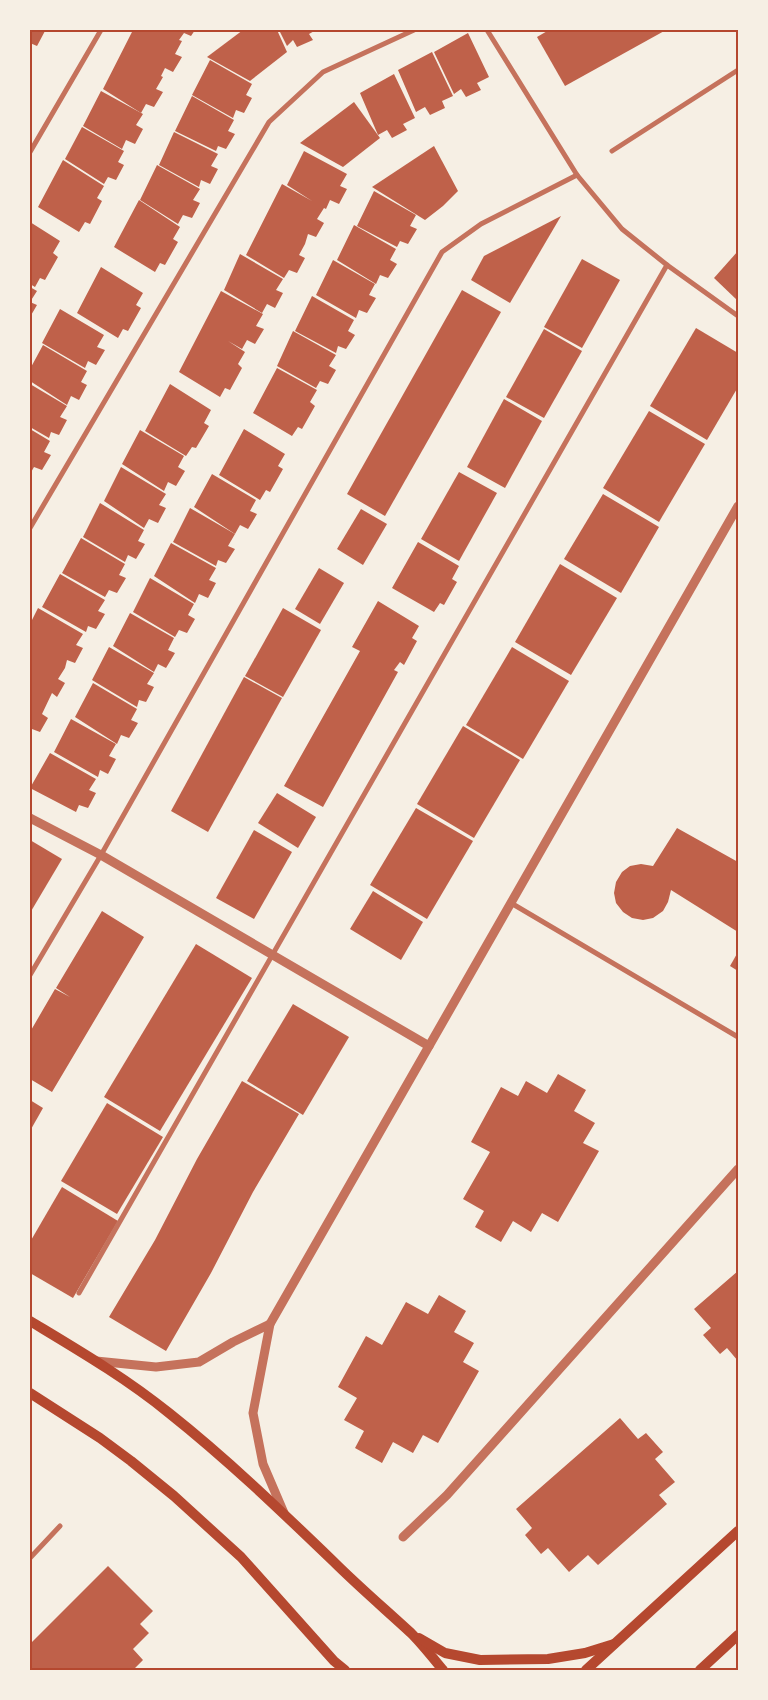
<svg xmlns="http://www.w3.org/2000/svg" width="768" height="1700" viewBox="0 0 768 1700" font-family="'Exo 2',sans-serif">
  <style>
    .building { fill: #bf614a }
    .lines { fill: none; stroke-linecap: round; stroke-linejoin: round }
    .minor { stroke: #c5725c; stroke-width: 5 }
    .tertiary { stroke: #c5725c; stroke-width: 9 }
    .secondary { stroke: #b5482f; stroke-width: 10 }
    .neatline { fill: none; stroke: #b5482f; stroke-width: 2 }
  </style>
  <rect width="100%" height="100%" fill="#f6efe4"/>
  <!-- building -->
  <g class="building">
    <path d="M30,30L45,31L37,46L30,43Z"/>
    <path d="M133,30H195L191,36L184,33L179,40L182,41L175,54L182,57L173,72L165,68L161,76L163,77L156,89L163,92L154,107L146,104L141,113L103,89Z"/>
    <path d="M243,30H277L287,52L250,81L207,57Z"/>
    <path d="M279,30H316L309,34L313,40L297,47L293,40L287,46Z"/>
    <path d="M549,30H666L565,86L537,37Z"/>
    <path d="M468,33L489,77L477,83L481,90L466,97L461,89L454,94L434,52Z"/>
    <path d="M432,52L453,96L442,101L445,108L430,115L425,107L416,112L398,70Z"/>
    <path d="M210,60L252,84L246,95L252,98L244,113L236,110L233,118L192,95Z"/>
    <path d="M394,74L415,118L403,124L407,130L392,138L387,130L378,135L360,93Z"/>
    <path d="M101,91L143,114L136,125L143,129L135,144L126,140L122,149L83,126Z"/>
    <path d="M192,96L234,120L228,131L235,134L226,149L218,146L216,151L175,131Z"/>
    <path d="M354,102L380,138L343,167L300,143Z"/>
    <path d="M82,127L124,151L118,162L124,165L116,180L108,177L104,184L65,159Z"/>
    <path d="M174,132L218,154L211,166L218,169L210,184L201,180L199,187L159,165Z"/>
    <path d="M434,146L458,191L443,206L425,220L372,187Z"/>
    <path d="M304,151L347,174L340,186L347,189L339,204L330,200L326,209L324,208L317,219L324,223L316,237L308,234L305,244L299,255L305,258L297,273L289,270L284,278L246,255L282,184L312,201L287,185Z"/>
    <path d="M63,160L104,186L97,198L102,201L90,224L85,222L79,232L38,207Z"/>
    <path d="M157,165L200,189L193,200L200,203L192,218L183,215L178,224L140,200Z"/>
    <path d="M374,191L416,215L410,226L417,229L408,244L400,241L397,247L357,226Z"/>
    <path d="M139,200L180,227L173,239L178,242L165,265L160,263L155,272L114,247Z"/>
    <path d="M561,216L510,303L471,280L484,256Z"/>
    <path d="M30,222L60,241L53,253L58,257L45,280L40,278L35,287L30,284Z"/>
    <path d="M354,225L396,249L390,260L397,264L388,278L380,275L376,284L337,260Z"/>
    <path d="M738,251V301L714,278Z"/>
    <path d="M240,254L283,279L276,290L283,293L275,308L267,304L262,313L224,290Z"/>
    <path d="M582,259L620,280L582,348L544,327Z"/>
    <path d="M333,260L375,284L369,295L376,298L367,313L359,310L356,318L316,295Z"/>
    <path d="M101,267L143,293L136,305L141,308L128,331L123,329L118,338L77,313Z"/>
    <path d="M30,287L37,291L30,302L37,305L30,317Z"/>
    <path d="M462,290L501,312L385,516L347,494Z"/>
    <path d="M221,291L263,314L256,326L264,329L255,344L247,340L242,349L228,341L245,352L238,364L242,368L230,390L225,388L220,397L179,372Z"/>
    <path d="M312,296L354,320L348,331L355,335L346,349L338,346L336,353L295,331Z"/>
    <path d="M60,309L104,335L97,347L105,350L96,365L88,361L85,368L42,343Z"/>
    <path d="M696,328L738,353V387L707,440L650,406Z"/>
    <path d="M544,329L582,351L544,418L506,397Z"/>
    <path d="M293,331L336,355L329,366L336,370L328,384L320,381L316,388L277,366Z"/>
    <path d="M43,345L87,371L81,382L87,385L79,400L71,396L67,405L30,381V369Z"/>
    <path d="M277,368L317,390L310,402L315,406L302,429L298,427L292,436L253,413Z"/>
    <path d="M30,384L67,406L60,417L67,420L59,435L51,432L49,438L30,427Z"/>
    <path d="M170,384L211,410L204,423L209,426L196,448L192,447L186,456L145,431Z"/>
    <path d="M504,399L542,421L505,488L467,467Z"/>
    <path d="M649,411L705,444L659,522L603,488Z"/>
    <path d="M30,429L50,441L44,452L51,455L42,470L34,467L30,474Z"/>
    <path d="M244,429L285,454L278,466L283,469L270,492L266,490L260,500L219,475Z"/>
    <path d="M140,430L184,456L178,467L185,471L176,486L168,482L164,491L122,464Z"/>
    <path d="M121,467L166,494L159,505L166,508L158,523L149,519L144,528L104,501Z"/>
    <path d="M459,472L497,493L459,561L421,539Z"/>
    <path d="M212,474L256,500L250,511L257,514L248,529L240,525L235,534L194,507Z"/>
    <path d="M603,494L659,527L621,593L564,559Z"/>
    <path d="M100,503L144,530L138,541L145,544L136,559L128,555L125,562L83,537Z"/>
    <path d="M190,508L235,534L228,546L235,549L226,563L218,560L216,566L173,542Z"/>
    <path d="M361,509L387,524L363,565L337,549Z"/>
    <path d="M81,538L125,564L119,575L126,578L117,593L109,590L105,597L62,573Z"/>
    <path d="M418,542L459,566L452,579L457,582L444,605L440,603L434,612L392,588Z"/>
    <path d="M171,543L216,568L209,580L216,583L208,598L199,594L195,603L154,576Z"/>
    <path d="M560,564L617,598L571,675L515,642Z"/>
    <path d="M319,568L344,583L320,624L295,609Z"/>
    <path d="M60,574L105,600L98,611L105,614L96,629L88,626L86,632L42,607Z"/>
    <path d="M150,578L194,604L188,615L195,619L187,633L179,630L175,637L133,612Z"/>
    <path d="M378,601L419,626L412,638L417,641L404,665L400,662L394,670L398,672L323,807L284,786L360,651L352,647Z"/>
    <path d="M38,608L83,634L76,645L83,648L75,663L67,660L65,668L58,679L65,683L57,697L52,693L42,714L48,718L40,732L32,729L30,732V624Z"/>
    <path d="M283,608L321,630L283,697L245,676Z"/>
    <path d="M130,613L174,638L168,650L175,653L166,668L158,664L154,672L113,646Z"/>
    <path d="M109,647L154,673L147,684L154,687L146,702L139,700L137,707L92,680Z"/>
    <path d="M512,647L569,681L523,759L466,725Z"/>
    <path d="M244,677L282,698L208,832L171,811Z"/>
    <path d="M93,683L137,709L131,720L138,723L129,738L121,735L117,744L75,717Z"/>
    <path d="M71,719L116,744L109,756L116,759L108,774L100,770L98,777L54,752Z"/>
    <path d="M463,726L520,760L474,838L417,804Z"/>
    <path d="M50,753L96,779L89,790L96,793L88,808L79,805L76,812L30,788Z"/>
    <path d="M277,793L316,817L298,848L258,823Z"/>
    <path d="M416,808L473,841L427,919L370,885Z"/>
    <path d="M677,828L738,862V932L671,890L668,902L663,911L653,918L643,920L632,918L623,912L616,903L614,893L616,882L622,872L630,866L641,864L653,866Z"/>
    <path d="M254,830L292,852L254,919L216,898Z"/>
    <path d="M30,840L62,859L30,913Z"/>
    <path d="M373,891L423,922L401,960L350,929Z"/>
    <path d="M102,911L144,937L52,1092L30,1079V1032L55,989L70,997L56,988Z"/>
    <path d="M196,944L252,978L160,1131L104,1097Z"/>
    <path d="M738,952V971L730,966Z"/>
    <path d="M293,1004L349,1037L303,1115L247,1081Z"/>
    <path d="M558,1074L586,1090L574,1111L595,1123L583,1143L599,1151L558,1222L542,1213L531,1232L513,1221L501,1242L475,1227L484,1211L463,1199L490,1152L471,1142L501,1087L518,1096L526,1081L547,1093Z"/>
    <path d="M242,1081L299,1114L253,1192L211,1273L166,1351L109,1317L155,1240L197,1159Z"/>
    <path d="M30,1100L43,1108L30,1131Z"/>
    <path d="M107,1103L163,1137L117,1214L61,1181Z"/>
    <path d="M62,1187L118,1221L73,1298L30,1273V1242Z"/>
    <path d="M738,1271V1361L727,1348L720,1354L703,1335L711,1328L694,1309Z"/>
    <path d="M439,1295L466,1311L454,1332L474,1343L463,1362L479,1371L438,1443L423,1435L413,1453L393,1442L382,1463L355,1448L364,1431L344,1420L357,1398L338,1387L366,1336L382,1345L406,1302L428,1314Z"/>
    <path d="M620,1418L638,1439L646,1433L663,1452L655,1459L675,1482L659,1495L667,1504L598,1565L588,1555L569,1572L548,1548L541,1554L525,1535L532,1528L516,1509Z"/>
    <path d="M108,1566L153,1611L140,1624L149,1633L133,1649L143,1660L133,1670H30V1644Z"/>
  </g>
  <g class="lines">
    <!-- minor -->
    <g class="minor">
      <path d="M487,30L577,175L622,229L667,265L738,316"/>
      <path d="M612,151L738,70"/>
      <path d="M30,152L101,30"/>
      <path d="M30,528L269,122L323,72L414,30"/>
      <path d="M511,903L738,1037"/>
      <path d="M30,975L101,855L442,252L481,224L577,175"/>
      <path d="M79,1293L667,265"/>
      <path d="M30,1558L60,1526"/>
    </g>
    <!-- tertiary -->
    <g class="tertiary">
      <path d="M30,818L101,855L429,1046"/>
      <path d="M96,1361L156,1367L199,1362L233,1342L270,1324"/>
      <path d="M284,1513L263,1464L253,1413L270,1324L738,506"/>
      <path d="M403,1537L447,1495L738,1169"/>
    </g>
    <!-- secondary -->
    <g class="secondary">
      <path d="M30,1321C78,1350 126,1378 169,1413C227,1459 280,1510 333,1561C358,1586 385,1609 411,1633C422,1644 433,1658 443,1670"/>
      <path d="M30,1393L100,1438L131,1461L174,1496L241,1557L334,1661L345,1670"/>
      <path d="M419,1638L445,1653L480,1660L548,1659L585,1653L614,1644"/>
      <path d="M586,1670L738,1531"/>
      <path d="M700,1670L738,1635"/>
    </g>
  </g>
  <!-- border -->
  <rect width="768" height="1700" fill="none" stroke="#f6efe4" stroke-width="62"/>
  <rect x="31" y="31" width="706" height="1638" class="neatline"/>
</svg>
